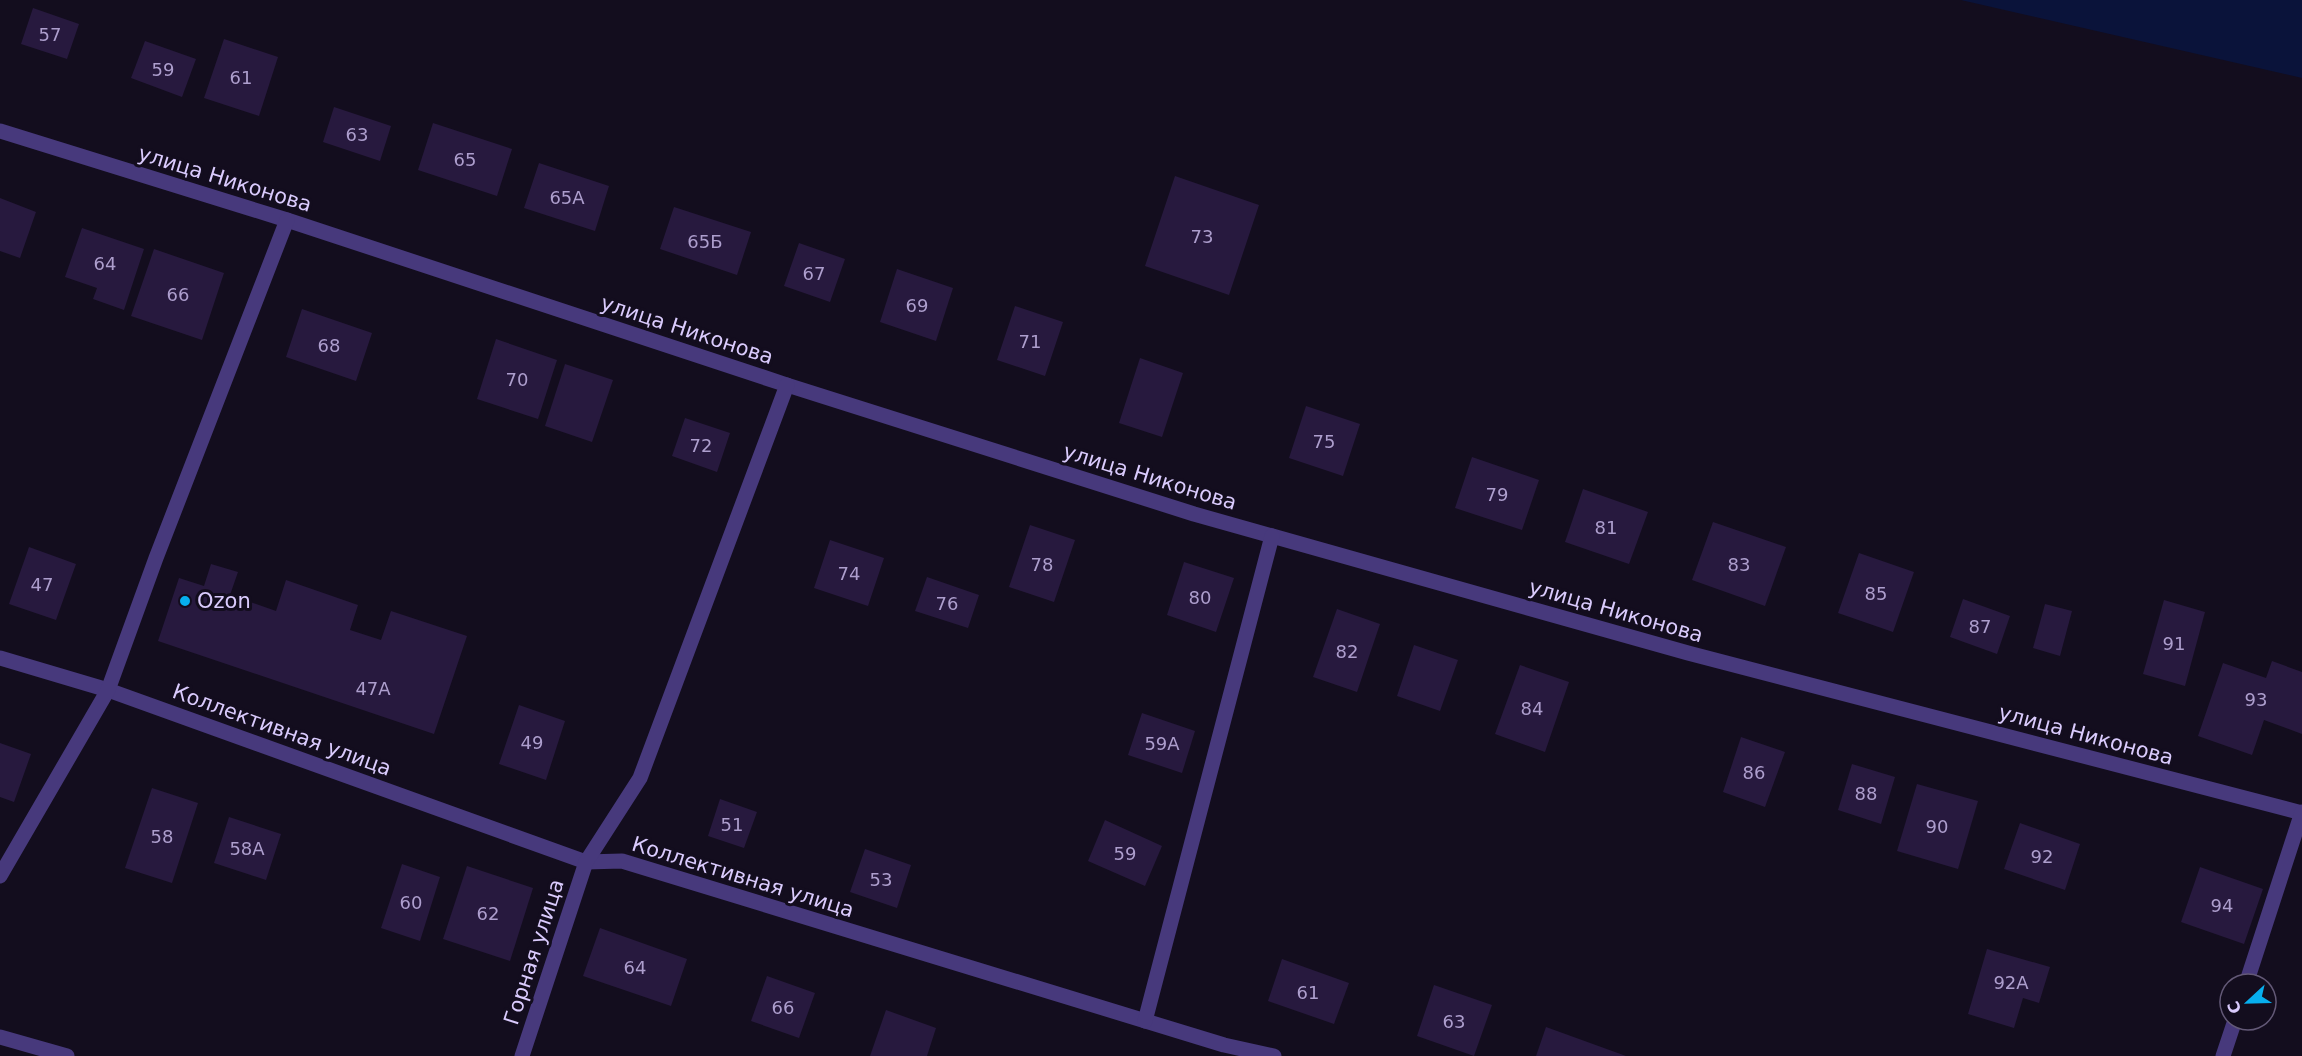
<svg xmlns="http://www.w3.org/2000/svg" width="2302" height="1056" viewBox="0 0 2302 1056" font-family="'DejaVu Sans',sans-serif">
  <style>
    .water { fill: #0a133a }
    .building { fill: #27193e }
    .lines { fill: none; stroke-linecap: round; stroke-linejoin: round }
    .minor { stroke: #47397c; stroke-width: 15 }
    .poi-dot { fill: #07afee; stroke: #130d1e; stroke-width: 2 }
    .labels { text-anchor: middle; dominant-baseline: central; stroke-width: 6; stroke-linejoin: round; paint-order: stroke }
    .number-label { font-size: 18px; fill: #ad9ecd }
    .street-label { font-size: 21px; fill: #dacbfd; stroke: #130d1e }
    .poi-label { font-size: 21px; fill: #dacbfd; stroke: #130d1e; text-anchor: start }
  </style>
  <rect width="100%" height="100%" fill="#130d1e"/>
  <!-- water -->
  <path class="water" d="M1961,0H2302V78Z"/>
  <!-- building -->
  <g class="building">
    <path d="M33,8L79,24L67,59L21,44Z"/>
    <path d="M224,39L278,57L259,116L204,98Z"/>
    <path d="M145,41L196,59L182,97L131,78Z"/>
    <path d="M334,107L391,126L380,161L323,142Z"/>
    <path d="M433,123L512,149L497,196L418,170Z"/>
    <path d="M539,163L609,186L595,231L524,208Z"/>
    <path d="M1175,176L1259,205L1229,295L1145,266Z"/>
    <path d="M0,198L36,212L20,258L0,251Z"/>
    <path d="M674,207L751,232L737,275L660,249Z"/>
    <path d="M82,228L144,249L124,310L93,299L97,288L65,277Z"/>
    <path d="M799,243L845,259L830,302L784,286Z"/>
    <path d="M154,249L224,273L202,340L131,316Z"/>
    <path d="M897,269L953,288L936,341L880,322Z"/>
    <path d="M1015,306L1063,322L1045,376L997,360Z"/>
    <path d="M302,309L372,333L356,381L286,357Z"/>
    <path d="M496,339L557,360L538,419L477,399Z"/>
    <path d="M1140,358L1183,373L1162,437L1119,423Z"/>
    <path d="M565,364L613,380L592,442L545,426Z"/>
    <path d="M1306,406L1360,424L1343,476L1289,458Z"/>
    <path d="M685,418L730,433L717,472L672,456Z"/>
    <path d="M1472,457L1539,480L1522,530L1455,508Z"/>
    <path d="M1583,489L1648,512L1629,564L1565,542Z"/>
    <path d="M1713,522L1786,547L1765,606L1692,580Z"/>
    <path d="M1030,525L1075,540L1054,602L1009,587Z"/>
    <path d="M830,540L884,558L868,606L814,588Z"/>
    <path d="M29,547L76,564L56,620L9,604Z"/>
    <path d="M1859,553L1914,572L1893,632L1838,613Z"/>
    <path d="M1184,562L1234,578L1216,632L1167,615Z"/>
    <path d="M211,564L238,572L230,595L276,611L286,580L358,605L350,630L381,640L391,611L467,636L434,734L158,641L179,578L204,586Z"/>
    <path d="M927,577L979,595L968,628L915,611Z"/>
    <path d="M1963,599L2010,616L1997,654L1950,637Z"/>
    <path d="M2164,600L2205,612L2185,686L2143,674Z"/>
    <path d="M2045,604L2072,611L2060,656L2033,648Z"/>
    <path d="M1337,609L1380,624L1357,692L1313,677Z"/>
    <path d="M1414,645L1458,660L1440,711L1397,696Z"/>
    <path d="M2272,661L2302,672V734L2264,720L2252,755L2198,736L2223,663L2266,678Z"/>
    <path d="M1520,665L1569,682L1545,752L1495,734Z"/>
    <path d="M519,705L565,721L546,780L499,764Z"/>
    <path d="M1142,713L1195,731L1182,773L1128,755Z"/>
    <path d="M1741,737L1785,752L1765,807L1723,792Z"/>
    <path d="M0,743L31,754L14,802L0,797Z"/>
    <path d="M1852,764L1895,777L1881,824L1838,810Z"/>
    <path d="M1917,784L1978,801L1958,869L1897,851Z"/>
    <path d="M152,788L198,803L172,883L125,868Z"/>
    <path d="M720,799L757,812L744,848L708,836Z"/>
    <path d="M229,817L281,834L266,880L214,863Z"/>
    <path d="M1105,820L1162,846L1145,886L1088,861Z"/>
    <path d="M2020,823L2080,844L2065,890L2004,869Z"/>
    <path d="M865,849L911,865L897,908L850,892Z"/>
    <path d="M402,864L440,877L420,941L381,928Z"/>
    <path d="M467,866L533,888L510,961L443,939Z"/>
    <path d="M2200,867L2263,889L2244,944L2181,922Z"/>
    <path d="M600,928L687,959L671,1006L583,976Z"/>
    <path d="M1987,949L2050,967L2039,1003L2023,998L2014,1028L1968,1014Z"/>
    <path d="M1282,959L1349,983L1334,1024L1268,1001Z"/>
    <path d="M767,976L815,993L799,1038L751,1021Z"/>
    <path d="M1434,985L1492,1005L1474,1056L1417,1036Z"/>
    <path d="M886,1010L936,1028L927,1056H870Z"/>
    <path d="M1546,1027L1626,1056H1536Z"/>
  </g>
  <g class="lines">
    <!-- minor -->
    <g class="minor">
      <path d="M0,131L287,220L787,385L1194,514L1688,653L2302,813"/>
      <path d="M0,658L108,690L586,862L622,861L1224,1045L1274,1056"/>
      <path d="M0,876L108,690L156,558L287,220"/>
      <path d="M2246,984L2302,812"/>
      <path d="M1145,1021L1272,536"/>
      <path d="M0,1037L67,1056"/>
      <path d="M522,1056L586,862L640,778L787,385"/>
      <path d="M2223,1056L2235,1020"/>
    </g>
  </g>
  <!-- markers -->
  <circle class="poi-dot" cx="185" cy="601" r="6"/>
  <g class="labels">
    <!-- number labels -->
    <g class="number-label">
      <text x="50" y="34">57</text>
      <text x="163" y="69">59</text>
      <text x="241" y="77">61</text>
      <text x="357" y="134">63</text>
      <text x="465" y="159">65</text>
      <text x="567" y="197">65А</text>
      <text x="1202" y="236">73</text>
      <text x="705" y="241">65Б</text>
      <text x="105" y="263">64</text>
      <text x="814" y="273">67</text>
      <text x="178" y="294">66</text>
      <text x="917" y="305">69</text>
      <text x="1030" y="341">71</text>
      <text x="329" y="345">68</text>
      <text x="517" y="379">70</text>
      <text x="1324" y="441">75</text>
      <text x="701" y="445">72</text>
      <text x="1497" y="494">79</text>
      <text x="1606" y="527">81</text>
      <text x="1042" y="564">78</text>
      <text x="1739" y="564">83</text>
      <text x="849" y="573">74</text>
      <text x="42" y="584">47</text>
      <text x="1876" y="593">85</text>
      <text x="1200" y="597">80</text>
      <text x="947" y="603">76</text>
      <text x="1980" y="626">87</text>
      <text x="2174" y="643">91</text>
      <text x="1347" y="651">82</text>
      <text x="373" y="688">47А</text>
      <text x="2256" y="699">93</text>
      <text x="1532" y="708">84</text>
      <text x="532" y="742">49</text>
      <text x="1162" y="743">59А</text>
      <text x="1754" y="772">86</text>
      <text x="1866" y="793">88</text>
      <text x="732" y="824">51</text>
      <text x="1937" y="826">90</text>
      <text x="162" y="836">58</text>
      <text x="247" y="848">58А</text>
      <text x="1125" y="853">59</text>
      <text x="2042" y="856">92</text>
      <text x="881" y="879">53</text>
      <text x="411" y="902">60</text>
      <text x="2222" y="905">94</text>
      <text x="488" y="913">62</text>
      <text x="635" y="967">64</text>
      <text x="2011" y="982">92А</text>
      <text x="1308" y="992">61</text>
      <text x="783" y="1007">66</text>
      <text x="1454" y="1021">63</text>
    </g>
    <!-- street labels -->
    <g class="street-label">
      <text transform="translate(225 179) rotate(17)">улица Никонова</text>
      <text transform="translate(687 330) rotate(18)">улица Никонова</text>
      <text transform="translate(1150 477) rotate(17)">улица Никонова</text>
      <text transform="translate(1616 611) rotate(16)">улица Никонова</text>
      <text transform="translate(282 730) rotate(20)">Коллективная улица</text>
      <text transform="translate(2086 735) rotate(15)">улица Никонова</text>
      <text transform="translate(743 877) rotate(17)">Коллективная улица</text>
      <text transform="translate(534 952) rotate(-72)">Горная улица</text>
    </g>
    <!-- poi labels -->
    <g class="poi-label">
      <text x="197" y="601">Ozon</text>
    </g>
  </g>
  <!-- north arrow -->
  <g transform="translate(2248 1002) rotate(248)"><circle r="28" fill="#130d1e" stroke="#635977" stroke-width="1.5"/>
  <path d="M0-4.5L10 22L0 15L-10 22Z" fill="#07afee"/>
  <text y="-9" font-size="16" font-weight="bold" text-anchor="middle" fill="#dacbfd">С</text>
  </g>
</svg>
